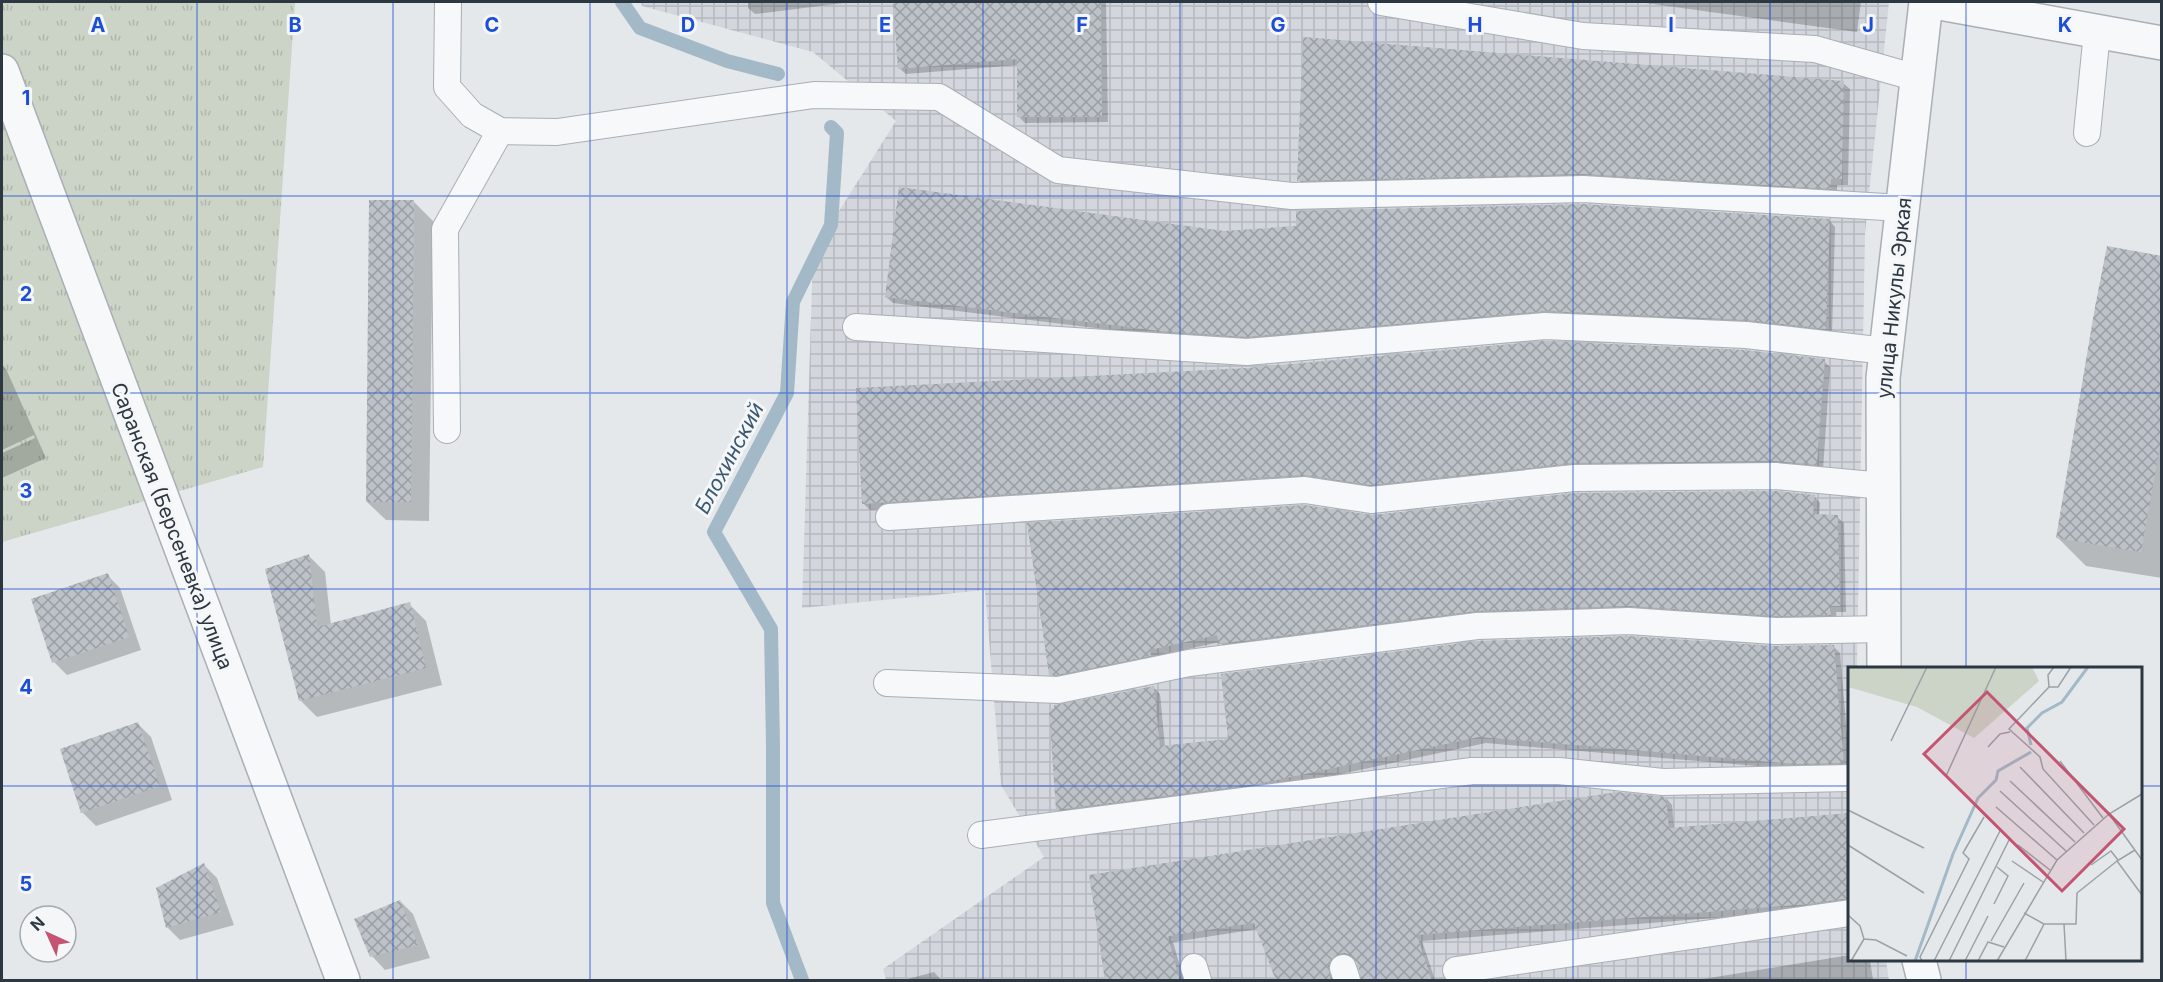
<svg xmlns="http://www.w3.org/2000/svg" width="2163" height="982" viewBox="0 0 2163 982" font-family="Inter,sans-serif">
  <style>
    .industrial { fill: url(#industrial-grid) }
    .grass { fill: url(#grass-tufts) }
    .shadow { fill: #0003 }
    .lines { fill: none; stroke-linecap: round; stroke-linejoin: round }
    .stream { stroke: #a3b9c8; stroke-width: 14 }
    .building { fill: url(#building-cross-hatch) }
    .lane-casing { stroke: #a9afb5; stroke-width: 28 }
    .street-casing { stroke: #a9afb5; stroke-width: 36 }
    .lane { stroke: #f7f8f9; stroke-width: 26 }
    .street { stroke: #f7f8f9; stroke-width: 33 }
    .grid { fill: none; stroke: #1d4ed8; stroke-width: 1.5; stroke-opacity: 0.55 }
    .labels { text-anchor: middle; dominant-baseline: central; stroke-width: 6; stroke-linejoin: round; paint-order: stroke }
    .street-label { font-size: 20px; fill: #2d3742; stroke: #f4f6f8 }
    .water-label { font-size: 21px; font-style: italic; fill: #3a5a73; stroke: #f4f6f8 }
    .inset-river { fill: none; stroke: #a3b9c8; stroke-width: 3 }
    .inset-road { fill: none; stroke: #9ba1a7; stroke-width: 1.5 }
    .view { fill: #c45572; fill-opacity: 0.15; stroke: #c45572; stroke-width: 3 }
    .inset-edge { fill: none; stroke: #2d3742; stroke-width: 3 }
    .grid-label { font-size: 20px; text-anchor: middle; font-weight: bold; fill: #1d4ed8; stroke: #f4f6f8; stroke-width: 6; stroke-linejoin: round; paint-order: stroke }
  </style>
  <defs>
    <pattern id="industrial-grid" width="8" height="8" patternUnits="userSpaceOnUse" patternTransform="scale(1.5)"><rect width="8" height="8" fill="#d3d7dd"/><path d="M0 4h8M4 0v8" fill="none" stroke="#b5b9bf"/></pattern>
    <pattern id="grass-tufts" width="24" height="20" patternUnits="userSpaceOnUse" patternTransform="scale(1.5)"><rect width="24" height="20" fill="#cbd4c6"/><path d="M3 7l-1-3M5 7V3M7 7l1-3M15 17l-1-3M17 17v-4M19 17l1-3" fill="none" stroke="#afb7ab"/></pattern>
    <pattern id="building-cross-hatch" width="8" height="8" patternUnits="userSpaceOnUse" patternTransform="scale(1.5)"><rect width="8" height="8" fill="#bcc2c7"/><path d="M0 0l8 8M0 8l8-8" fill="none" stroke="#999ea3"/></pattern>
  </defs>
  <rect width="100%" height="100%" fill="#e4e8eb"/>
  <!-- industrial -->
  <path class="industrial" d="M641,2H1889L1865,233L1857,668H1850V960H1886L1889,980H886L883,969L1044,857L1001,785L985,590L802,608L813,252L896,121L813,52L642,6Z"/>
  <!-- grass -->
  <path class="grass" d="M2,2H295L263,467L2,542Z"/>
  <!-- shadow -->
  <g class="shadow">
    <path d="M748,2H852L755,14L748,8Z"/>
    <path d="M894,2H1106L1108,122L1025,123L1019,117L1018,65L906,74L899,68Z"/>
    <path d="M1638,2H1861L1857,32Z"/>
    <path d="M1843,83L1850,89L1848,185H1837V194L1305,187L1299,180Z"/>
    <path d="M414,202L433,221L429,521L386,520L367,502Z"/>
    <path d="M1829,220L1835,227L1832,335L1254,343L1168,337L893,303L886,297L1224,232Z"/>
    <path d="M2162,257V578L2086,566L2057,537Z"/>
    <path d="M1824,361L1830,367L1823,470L1379,491L1311,481L870,510L863,503Z"/>
    <path d="M2,365L6,369L46,458L2,478V453L35,438L34,435L2,450Z"/>
    <path d="M1814,496L1820,503L1819,516L1837,517L1844,523L1846,612H1836L1837,621L1226,650L1220,642L1156,656L1157,662L1057,681L1051,674L1373,516Z"/>
    <path d="M308,555L325,572L331,625L409,604L426,621L442,685L317,717L300,700Z"/>
    <path d="M107,575L120,588L141,650L67,675L54,662Z"/>
    <path d="M1833,646L1840,653L1850,769L1804,770L1486,743L1266,790L1064,816L1058,809L1153,687L1160,694L1165,747L1230,740L1774,647Z"/>
    <path d="M138,724L151,737L172,800L96,826L82,812Z"/>
    <path d="M1666,798L1672,805L1674,829L1850,815V905L1815,910L1422,941L1435,980H1362L1358,961L1354,959L1345,960L1336,980H1277L1258,929L1173,942L1184,980H1135L1108,953Z"/>
    <path d="M204,865L217,878L234,925L180,940L167,927Z"/>
    <path d="M400,901L413,914L430,958L385,970L372,956Z"/>
    <path d="M1850,955V960H1870L1873,980H1697Z"/>
    <path d="M934,972L941,980H904Z"/>
  </g>
  <g class="lines">
    <!-- stream -->
    <g class="stream">
      <path d="M622,2L640,28L727,61L778,74"/>
      <path d="M802,980L773,903V747L771,629L714,532L787,393L793,302L831,225L837,133L831,127"/>
    </g>
  </g>
  <!-- building -->
  <g class="building">
    <path d="M893,2H1101L1102,117H1017V59L898,69Z"/>
    <path d="M1303,37L1844,81L1842,179H1831V189L1583,174L1297,181Z"/>
    <path d="M899,187L1224,231L1296,226V211L1583,204L1830,219L1826,329L1747,320L1546,311L1247,337L1160,331L885,297Z"/>
    <path d="M369,200H414L411,502H366Z"/>
    <path d="M2107,246L2162,256V435L2141,552L2056,538L2095,307Z"/>
    <path d="M1545,341L1745,350L1825,359L1817,465L1776,461L1574,463L1371,485L1304,475L862,504L856,388L1247,368Z"/>
    <path d="M1775,491L1815,495L1813,514L1838,515L1840,606H1830L1831,615L1775,616L1629,606L1476,611L1218,644L1217,635L1150,650L1151,656L1057,675H1049L1027,523L1304,505L1373,515L1575,493Z"/>
    <path d="M309,554L317,627L410,602L426,668L299,701L265,569Z"/>
    <path d="M108,573L129,637L52,663L31,599Z"/>
    <path d="M1629,636L1774,646L1834,645L1844,763L1796,764L1479,737L1258,784L1056,810L1049,709L1054,708V705L1154,686L1160,746L1228,739L1221,674L1478,641Z"/>
    <path d="M138,722L160,786L81,813L60,749Z"/>
    <path d="M1617,792L1666,797L1669,828L1850,813V898L1808,904L1417,935L1432,981H1362L1357,963L1352,956L1345,953L1338,954L1331,959L1328,966L1331,981H1276L1254,923L1168,936L1180,981H1105L1089,875Z"/>
    <path d="M204,863L221,912L166,928L156,888Z"/>
    <path d="M400,900L418,945L370,957L354,919Z"/>
  </g>
  <g class="lines">
    <defs>
      <g id="lane">
        <path d="M448,2L447,87L472,115L500,131L557,132L814,95L939,97L1058,170L1292,196L1583,189L1902,208"/>
        <path d="M1381,2L1583,36L1815,49L1917,78"/>
        <path d="M2087,133L2097,32"/>
        <path d="M856,327L1247,352L1545,326L1746,335L1886,351"/>
        <path d="M447,430L445,229L500,131"/>
        <path d="M889,517L1305,490L1371,500L1574,478L1776,476L1884,486"/>
        <path d="M887,683L1058,690L1189,663L1477,626L1629,621L1775,631L1884,629"/>
        <path d="M981,835L1472,771H1559L1663,782L1850,778"/>
        <path d="M1194,967L1198,980"/>
        <path d="M1343,968L1347,980"/>
        <path d="M1456,970L1850,913"/>
      </g>
      <g id="street">
        <path d="M1934,2L2162,43"/>
        <path d="M2,71L343,980"/>
        <path d="M1884,668L1883,378L1926,2"/>
        <path d="M1919,960L1924,980"/>
      </g>
    </defs>
    <!-- lane casing -->
    <use href="#lane" class="lane-casing"/>
    <!-- street casing -->
    <use href="#street" class="street-casing"/>
    <!-- lane -->
    <use href="#lane" class="lane"/>
    <!-- street -->
    <use href="#street" class="street"/>
  </g>
  <!-- grid -->
  <path class="grid" d="M197,2V980M393,2V980M590,2V980M787,2V980M983,2V980M1180,2V980M1376,2V980M1573,2V980M1770,2V980M1966,2V668M2,196H2162M2,393H2162M2,589H2162M2,786H1850M2140,786H2162M1966,960V980"/>
  <g class="labels">
    <!-- street labels -->
    <g class="street-label">
      <text transform="translate(1894 298) rotate(-84)">улица Никулы Эркая</text>
      <text transform="translate(172 526) rotate(69)">Саранская (Берсеневка) улица</text>
    </g>
    <!-- water labels -->
    <g class="water-label">
      <text transform="translate(729 458) rotate(-62)">Блохинский</text>
    </g>
  </g>
  <!-- overview -->
  <g transform="translate(1848 667)">
    <rect width="294" height="294" fill="#e4e8eb"/>
    <path d="M0,0H184L191,14L126,71L69,40L0,20Z" fill="#cbd4c6"/>
    <path class="inset-river" d="M183,78L179,61L194,46L214,35L240,0M67,294L105,187L130,131L148,113L150,104L183,85"/>
    <path class="inset-road" d="M223,0L210,20H201L161,62L192,90L195,102L246,158M201,20L200,8L206,0M43,74L79,0M140,80L152,67L162,65M212,94L255,151M172,100L236,166M98,109L148,0M162,114L227,175M152,124L218,184M148,140L209,193M0,143L76,181M261,147L294,193M0,178L76,226M170,178L202,203M287,183L269,194L294,228M164,194L195,215M243,198L263,184L270,193M146,237L160,209L149,200M176,246L196,257L177,294M0,248L12,259L16,272L28,273L59,289M196,257H228L229,226L269,194M216,257L218,294M143,274L176,216M3,294L16,272M74,294L72,290L121,192L115,186L136,150M86,294L153,162M101,294L162,171M117,294L140,249M130,294L140,275L156,280M149,294L209,193L261,147L294,127"/>
    <path class="view" d="M139,25L276,162L214,224L76,87Z"/>
    <rect width="294" height="294" class="inset-edge"/>
  </g>
  <g class="grid-label">
    <text x="98" y="32">A</text>
    <text x="295" y="32">B</text>
    <text x="492" y="32">C</text>
    <text x="688" y="32">D</text>
    <text x="885" y="32">E</text>
    <text x="1082" y="32">F</text>
    <text x="1278" y="32">G</text>
    <text x="1475" y="32">H</text>
    <text x="1671" y="32">I</text>
    <text x="1868" y="32">J</text>
    <text x="2065" y="32">K</text>
    <text x="26" y="105">1</text>
    <text x="26" y="301">2</text>
    <text x="26" y="498">3</text>
    <text x="26" y="694">4</text>
    <text x="26" y="891">5</text>
  </g>
  <!-- border -->
  <rect width="2163" height="982" fill="none" stroke="#2d3742" stroke-width="6"/>
  <!-- north arrow -->
  <g transform="translate(48 934) rotate(315)"><circle r="28" fill="#f4f6f8" stroke="#a4aaaf" stroke-width="1.5"/>
  <path d="M0-4.5L10 22L0 15L-10 22Z" fill="#c45572"/>
  <text y="-9" font-size="16" font-weight="bold" text-anchor="middle" fill="#2d3742">N</text>
  </g>
</svg>
